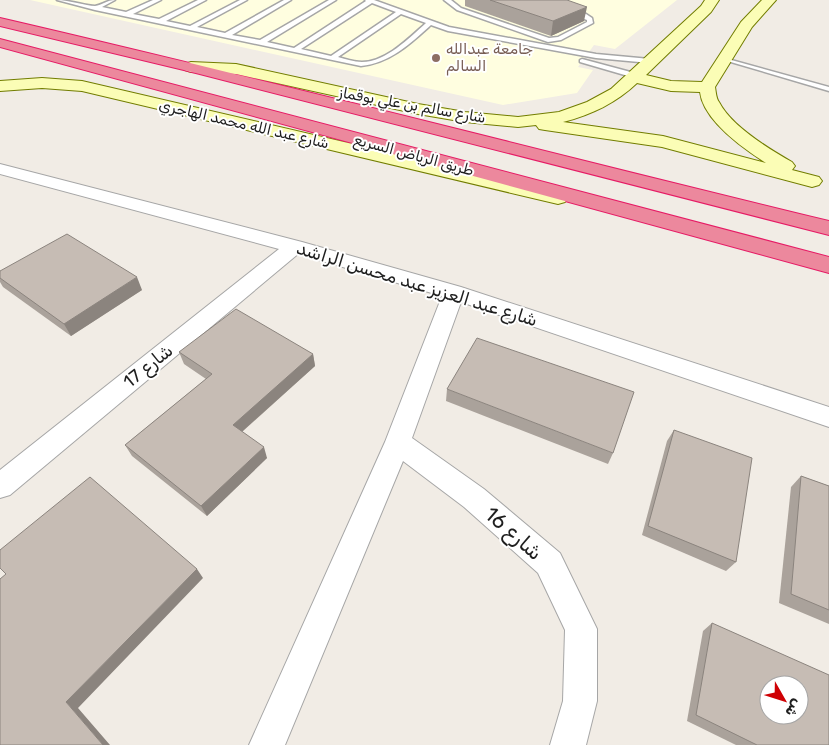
<svg xmlns="http://www.w3.org/2000/svg" width="829" height="745" viewBox="0 0 829 745" font-family="Rubik,'Noto Naskh Arabic',sans-serif">
  <style>
    .education { fill: #fffee0 }
    .lines { fill: none; stroke-linecap: round; stroke-linejoin: round }
    .lane-casing { stroke: #a6a6a6; stroke-width: 3 }
    .street-casing { stroke: #a6a6a6; stroke-width: 2 }
    .secondary-casing { stroke: #727d00; stroke-width: 2 }
    .highway-casing { stroke: #e61b65; stroke-width: 2 }
    .lane { fill: #fff; fill-rule: evenodd }
    .street { fill: #fff; fill-rule: evenodd }
    .secondary { fill: #fbfdb6; fill-rule: evenodd }
    .highway { fill: #ec889d; fill-rule: evenodd }
    .wall { fill: #aaa29b }
    .shaded-wall { fill: #8b847e }
    .building { fill: #c6bcb4; stroke: #8b847e; fill-rule: evenodd }
    .education-dot { fill: #8d6e63; stroke: #fff; stroke-width: 2 }
    .labels { text-anchor: middle; dominant-baseline: central; stroke-width: 4; stroke-linejoin: round; paint-order: stroke }
    .far-education-label { font-size: 15px; fill: #785e54; stroke: #fff; text-anchor: start }
    .far-street-label { font-size: 15px; fill: #1f1f1f; stroke: #fff }
    .street-label { font-size: 18px; fill: #1f1f1f; stroke: #fff }
    .near-street-label { font-size: 21px; fill: #1f1f1f; stroke: #fff }
  </style>
  <rect width="100%" height="100%" fill="#f1ece5"/>
  <!-- education -->
  <path class="education" d="M30,0H677L615,49L594,45L578,67L593,70L577,93L503,105Z"/>
  <g class="lines">
    <defs>
      <g id="lane">
        <path d="M57,0C69,0 86,6 95,6C102,5 107,0 115,0L102,7L126,12L153,0H161L133,14L159,19L198,0H206L166,21L190,26L240,0H247L197,27L225,33L284,0H291L232,35L260,40L329,0H336L267,42L294,48L366,1L365,0H374L449,27L596,54L650,59L654,61L650,63L596,58L448,31L431,25C410,44 390,63 361,66L95,10ZM372,3L396,12L331,56L301,49ZM401,14L426,23C409,38 386,62 362,62C354,62 346,59 338,57Z"/>
        <path d="M444,0H451L461,8L549,38L558,37L587,22V20L535,0H544L586,14L592,18L593,23L561,40L548,42L457,10Z"/>
        <path d="M724,58L829,87V91L724,60Z"/>
        <path d="M582,59L638,74L639,76L635,78L580,62V60Z"/>
      </g>
      <path id="street" d="M0,164L302,242L461,287L829,407V427L461,302L412,438L484,489L560,553L597,629V701L586,745H550L563,701L565,630L538,573L464,507L403,461L285,745H249L385,442L442,296L298,254L10,495L0,498V470L279,249L0,174Z"/>
      <g id="secondary">
        <path d="M705,0H719L711,12L646,75L671,81L702,82L741,22L762,0H776L752,27L715,87C716,92 716,98 719,102C731,126 769,149 792,162L795,166L792,170L819,177L822,181L819,185L812,187L662,147L545,130L539,129L536,125L518,127L465,122L418,114L236,74L191,72L185,70L183,67L185,64L191,62L236,64L418,104L465,112L518,117L559,112L587,102L611,89L701,6ZM637,83L671,91L700,92C703,120 744,149 766,163L663,136L563,122C591,115 616,103 637,83Z"/>
        <path d="M42,78L82,81L558,192L565,194L568,198L565,202L558,204L82,91L42,88L0,91V81Z"/>
      </g>
      <g id="highway">
        <path d="M0,18C277,82 552,154 829,221V235L188,71L0,26Z"/>
        <path d="M0,39L829,257V273L0,47Z"/>
      </g>
    </defs>
    <!-- lane casing -->
    <use href="#lane" class="lane-casing"/>
    <!-- street casing -->
    <use href="#street" class="street-casing"/>
    <!-- secondary casing -->
    <use href="#secondary" class="secondary-casing"/>
    <!-- highway casing -->
    <use href="#highway" class="highway-casing"/>
    <!-- lane -->
    <use href="#lane" class="lane"/>
    <!-- street -->
    <use href="#street" class="street"/>
    <!-- secondary -->
    <use href="#secondary" class="secondary"/>
    <!-- highway -->
    <use href="#highway" class="highway"/>
  </g>
  <!-- wall -->
  <g class="wall">
    <path d="M465,0H567L584,21L551,36L465,6Z"/>
    <path d="M0,271L142,290L71,336L3,287L0,282Z"/>
    <path d="M179,352L313,354L315,366L242,432L267,458L207,516L132,456L125,445L206,379L184,364Z"/>
    <path d="M447,389L613,453L608,464L446,401Z"/>
    <path d="M674,430L736,562L726,571L642,535L667,441Z"/>
    <path d="M801,476L829,486V624L779,603L791,487Z"/>
    <path d="M712,623L829,745H736L687,721L703,631Z"/>
  </g>
  <!-- shaded-wall -->
  <g class="shaded-wall">
    <path d="M587,7L584,21L551,36L553,21Z"/>
    <path d="M137,277L142,290L71,336L64,324Z"/>
    <path d="M313,354L315,366L237,436L233,425Z"/>
    <path d="M264,447L267,458L207,516L201,506Z"/>
    <path d="M197,569L203,578L78,708L110,745H103L66,702Z"/>
  </g>
  <!-- building -->
  <g class="building">
    <path d="M490,0H567L587,7L553,21Z"/>
    <path d="M67,234L137,277L64,324L0,278V271Z"/>
    <path d="M236,309L313,354L233,425L264,447L201,506L125,445L212,374L179,352Z"/>
    <path d="M477,338L634,392L613,453L447,389Z"/>
    <path d="M674,430L752,458L736,562L648,526Z"/>
    <path d="M801,476L829,486V610L791,594Z"/>
    <path d="M90,477L197,569L66,702L103,745H0V579L6,574L0,568V550Z"/>
    <path d="M712,623L829,675V745H757L696,715ZM769,685H799V715H769Z"/>
  </g>
  <!-- markers -->
  <circle class="education-dot" cx="436" cy="58" r="5"/>
  <g class="labels">
    <!-- far-education labels -->
    <g class="far-education-label">
      <text x="446" y="49">جامعة عبدالله<tspan x="446" dy="17">السالم</tspan></text>
    </g>
    <!-- far-street labels -->
    <g class="far-street-label">
      <text transform="translate(412 105) rotate(10)">شارع سالم بن علي بوقماز</text>
      <text transform="translate(244 124) rotate(13)">شارع عبد الله محمد الهاجري</text>
      <text transform="translate(414 155) rotate(15)">طريق الرياض السريع</text>
    </g>
    <!-- street labels -->
    <g class="street-label">
      <text transform="translate(417 284) rotate(17)">شارع عبد العزيز عبد محسن الراشد</text>
      <text transform="translate(148 366) rotate(-39)">شارع 17</text>
    </g>
    <!-- near-street labels -->
    <g class="near-street-label">
      <text transform="translate(514 533) rotate(41)">شارع 16</text>
    </g>
  </g>
  <!-- north arrow -->
  <g transform="translate(784 700) rotate(129)"><circle r="24" fill="#ffffff" stroke="#a5a5a5"/>
  <path d="M0-4L9 19L0 12L-9 19Z" fill="#cf0004"/>
  <text y="-8" font-size="14" font-weight="bold" text-anchor="middle" fill="#1f1f1f">ش</text>
  </g>
</svg>
